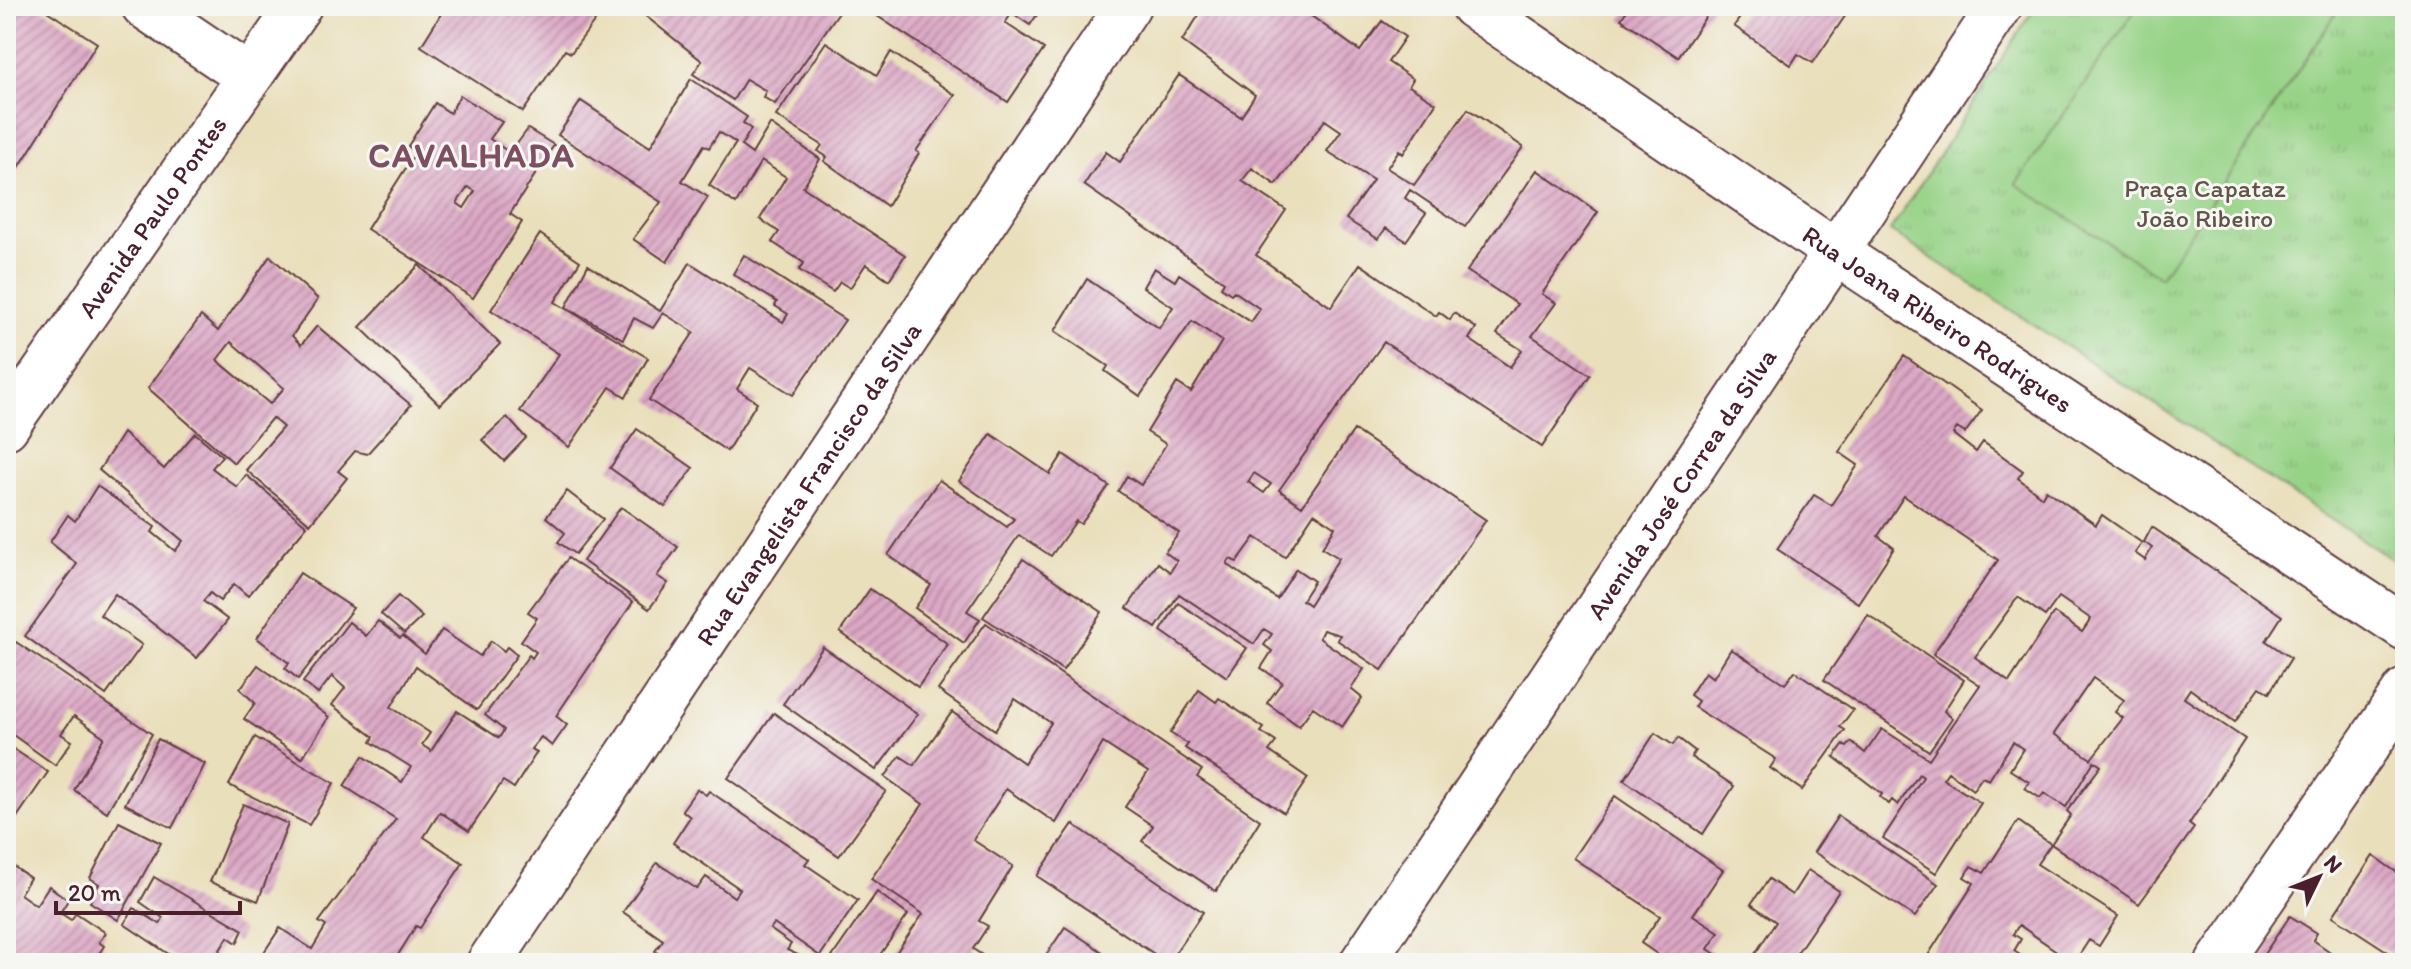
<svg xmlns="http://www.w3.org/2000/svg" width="2411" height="969" viewBox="0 0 2411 969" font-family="Itim,sans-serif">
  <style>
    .grass { fill: url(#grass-tufts); stroke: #707959; stroke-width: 2 }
    .garden { fill: #97d387; stroke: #707959; stroke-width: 2 }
    .building { fill: url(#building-hatch); fill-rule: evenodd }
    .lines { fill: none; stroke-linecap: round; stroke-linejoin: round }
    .minor-casing { stroke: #623c41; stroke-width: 48 }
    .minor { stroke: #fff; stroke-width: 44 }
    .labels { text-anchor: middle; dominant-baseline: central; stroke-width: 6; stroke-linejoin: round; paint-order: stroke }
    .park-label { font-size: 26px; fill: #615547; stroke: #f6f6f2 }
    .street-label { font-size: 26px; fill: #4a1f2b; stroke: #f6f6f2 }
    .district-label { font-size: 34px; font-weight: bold; letter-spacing: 2px; fill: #7d4f61; stroke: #f6f6f2 }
  </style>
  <defs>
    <pattern id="grass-tufts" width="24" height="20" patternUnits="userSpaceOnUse" patternTransform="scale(2)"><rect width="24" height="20" fill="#97d387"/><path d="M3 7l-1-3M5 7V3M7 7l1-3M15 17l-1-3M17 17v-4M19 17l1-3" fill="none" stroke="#84b575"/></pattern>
    <pattern id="building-hatch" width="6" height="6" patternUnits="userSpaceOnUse" patternTransform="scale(2)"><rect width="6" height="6" fill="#dba7c5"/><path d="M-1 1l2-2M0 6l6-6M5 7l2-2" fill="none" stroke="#b487a0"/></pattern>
  </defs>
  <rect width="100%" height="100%" fill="#f6f6f2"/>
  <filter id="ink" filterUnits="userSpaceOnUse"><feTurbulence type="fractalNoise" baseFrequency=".0125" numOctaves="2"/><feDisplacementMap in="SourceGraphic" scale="16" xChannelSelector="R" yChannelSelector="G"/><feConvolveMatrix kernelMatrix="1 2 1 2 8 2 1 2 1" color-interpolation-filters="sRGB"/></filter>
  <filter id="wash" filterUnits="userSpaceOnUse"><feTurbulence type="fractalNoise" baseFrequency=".006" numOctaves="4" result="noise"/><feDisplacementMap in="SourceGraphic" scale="32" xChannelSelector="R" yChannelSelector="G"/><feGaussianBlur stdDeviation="1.8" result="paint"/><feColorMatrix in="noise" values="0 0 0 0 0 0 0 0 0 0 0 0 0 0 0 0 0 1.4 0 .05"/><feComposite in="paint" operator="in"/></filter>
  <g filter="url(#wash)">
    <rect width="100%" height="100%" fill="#eadfbb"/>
    <!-- grass -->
    <path class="grass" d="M2036,6H2405V568L1890,231Z"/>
    <!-- garden -->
    <path class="garden" d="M2138,6H2341L2161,277L2016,184Z"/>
    <g id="blocks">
      <!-- building -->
      <g class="building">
        <path d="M6,6H39L97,43L6,188Z"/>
        <path d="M446,6H606L571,53L565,50L523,112L421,46Z"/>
        <path d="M633,6H843L775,104L763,97L766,91L746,79L733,100L693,74L702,61Z"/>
        <path d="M862,6H1043L1030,25L1012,13L1005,23L1044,49L1008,102Z"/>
        <path d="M1205,6H1313L1310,15L1360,51L1382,21L1405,37L1388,62L1413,79L1409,86L1436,103L1403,154L1399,150L1387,168L1414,185L1468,109L1523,147L1465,227L1410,190L1405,198L1426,213L1406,241L1386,228L1378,239L1346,219L1373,180L1327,151L1341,131L1325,120L1276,185L1252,168L1242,181L1286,210L1256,255L1331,307L1360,264L1436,316L1439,312L1450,320L1454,313L1476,328L1469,339L1510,367L1522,350L1497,334L1517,304L1467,271L1537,170L1598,212L1542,294L1556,303L1532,336L1590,375L1542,447L1384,342L1279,490L1302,506L1354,430L1486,520L1382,670L1337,640L1340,635L1323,630L1319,638L1364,669L1351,689L1362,698L1342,727L1313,707L1299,726L1267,703L1282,682L1261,668L1272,651L1264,645L1272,634L1264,629L1254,644L1179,594L1156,628L1127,608L1158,563L1170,572L1177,561L1165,552L1179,533L1118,491L1127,476L1141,485L1166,444L1147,432L1177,383L1191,392L1222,341L1192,321L1140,396L1105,371L1108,366L1055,331L1087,279L1159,328L1173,307L1143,287L1154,268L1175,281L1179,274L1251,322L1260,309L1234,291L1231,294L1221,287L1224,282L1084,185L1106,152L1120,162L1179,75L1241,117L1255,95L1182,41ZM1254,473L1271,484L1264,493L1248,482ZM1314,513L1335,527L1322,548L1339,558L1309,605L1302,600L1314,581L1296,569L1277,599L1227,564L1230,559L1237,562L1255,537L1285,557Z"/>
        <path d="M1630,6H1713L1678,57L1621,19Z"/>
        <path d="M1735,6H1852L1813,63L1798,54L1791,65L1734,26L1744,12Z"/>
        <path d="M826,42L877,75L891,52L955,95L916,151L919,153L887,206L824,161L827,157L818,151L822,145L776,116Z"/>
        <path d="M691,79L747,117L743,123L751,129L741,146L752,154L770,124L820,159L803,187L905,255L889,280L866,264L850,288L840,282L833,292L799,270L804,263L772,242L779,232L760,219L786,177L761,161L736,204L709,185L736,143L719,132L709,148L704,145L682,181L708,197L667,262L633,239L661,202L558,135L581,101L650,147Z"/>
        <path d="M460,95L502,122L490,139L510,153L528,129L554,145L510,214L522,222L473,298L367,229L416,152L408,146L435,103L450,113ZM468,187L475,191L464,208L457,203Z"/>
        <path d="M540,234L580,261L555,302L648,358L626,397L610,387L569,447L520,411L559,354L491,310Z"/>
        <path d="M744,255L845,320L793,395L750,368L737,389L757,402L727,451L649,400L694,332L663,313L653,328L634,318L623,339L566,307L588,265L660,311L690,263L783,322L788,314L775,306L777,302L733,274Z"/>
        <path d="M270,256L318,299L292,336L301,345L317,326L411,405L367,454L355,451L338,471L347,478L310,524L246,470L283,427L272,418L234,463L148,388L201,316L218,331ZM231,342L284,388L270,404L217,360Z"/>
        <path d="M419,265L500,344L440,405L360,327Z"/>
        <path d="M1904,356L1982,410L1965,433L1957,428L1953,434L1976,452L1983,442L2023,471L2018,478L2042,497L2046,490L2096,525L2102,515L2142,543L2135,553L2145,560L2152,548L2144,542L2152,527L2282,616L2266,641L2291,658L2269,693L2260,687L2235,722L2190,689L2184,698L2245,739L2189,824L2194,828L2139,904L2051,844L2037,864L2118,916L2099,946L2089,940L2074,963L2019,925L2013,934L2021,939L2014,951L2032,963L1925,960L1974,883L1964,877L1971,866L1984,873L2018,821L2051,844L2071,815L2067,811L2101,766L2094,761L2066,807L2044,793L2040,798L2025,788L2029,782L2010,770L2023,749L2013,742L1989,780L1982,777L1973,790L1948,772L1943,779L1981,803L1936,873L1883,838L1923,777L1919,774L1898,805L1892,800L1889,804L1880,797L1882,794L1834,757L1843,745L1847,747L1851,742L1865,753L1882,729L1929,759L1980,685L1933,654L1998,560L1904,496L1878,536L1894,548L1858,603L1777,549L1814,495L1831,505L1858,465L1839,452ZM2018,597L2045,616L2059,597L2091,619L2082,632L2054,613L2009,682L1975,657ZM2093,678L2124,700L2115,712L2123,718L2091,759L2054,734Z"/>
        <path d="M507,417L526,438L504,461L482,440Z"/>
        <path d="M637,429L693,468L665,507L610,468Z"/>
        <path d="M123,433L164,469L195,433L222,456L212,468L237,487L246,475L307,526L248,596L234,584L220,601L210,593L203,601L228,620L197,658L115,594L100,615L142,645L106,695L25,636L77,564L50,542L68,515L75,521L97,486L155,527L152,532L175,551L183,541L99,470Z"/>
        <path d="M991,434L1050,474L1063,454L1109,486L1081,524L1076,521L1051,556L1019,535L967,611L980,619L964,643L915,608L931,585L888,555L939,480L1007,527L1014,519L959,481Z"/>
        <path d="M567,491L603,519L575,554L558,542L565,533L546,517Z"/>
        <path d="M621,507L678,547L657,576L668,583L649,609L583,561Z"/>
        <path d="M568,558L633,602L556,716L567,725L552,746L541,737L531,749L537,752L514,788L503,781L469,831L440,812L424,837L463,863L420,928L416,926L393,963H257L280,928L312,949L326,926L319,922L396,819L344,786L363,756L402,782L411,767L371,742L374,737L332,705L345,688L332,676L318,694L303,682L349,622L366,636L378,621L400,638L403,636L425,654L442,630L480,656L491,641L504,651L507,647L517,655L477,710L416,666L391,707L430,733L422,745L431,751L457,711L499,738L504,730L485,715L529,655L532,658L536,652L521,641L537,618L528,612Z"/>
        <path d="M1023,559L1102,612L1063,670L983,617Z"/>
        <path d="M300,573L353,608L298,679L285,668L289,663L257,638Z"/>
        <path d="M870,589L948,644L918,687L840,632Z"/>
        <path d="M398,596L422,617L404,634L381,614Z"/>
        <path d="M1178,603L1247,648L1227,677L1161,631Z"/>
        <path d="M1868,615L1964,680L1944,711L1952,718L1929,751L1824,680Z"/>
        <path d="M986,623L1202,770L1197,777L1260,820L1216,891L1142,841L1153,826L1125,807L1148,772L1103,743L1056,823L1006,789L973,840L1013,866L979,921L988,926L973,949L994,963H889L923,914L871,879L923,804L885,777L900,756L914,765L952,712L1024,763L1051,723L1015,699L995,730L938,690Z"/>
        <path d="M16,642L152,734L107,812L74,790L104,737L74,716L61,734L72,741L55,765L6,730V656Z"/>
        <path d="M823,647L918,714L876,770L783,704Z"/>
        <path d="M1731,649L1785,684L1795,671L1853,710L1840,727L1845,730L1802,790L1770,768L1776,759L1694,707L1698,701L1690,695L1705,672L1713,678Z"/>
        <path d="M258,665L329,717L302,758L244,719L255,703L240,689Z"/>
        <path d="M1199,690L1216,702L1219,698L1264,728L1261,732L1276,742L1269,751L1308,778L1284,813L1185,748L1188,744L1170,733Z"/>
        <path d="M774,713L886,791L839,856L728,778Z"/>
        <path d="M1655,733L1673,745L1678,738L1695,751L1691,757L1734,786L1703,834L1624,780Z"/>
        <path d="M255,737L334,783L309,825L229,785Z"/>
        <path d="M158,739L205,764L172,828L125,804Z"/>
        <path d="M6,744L48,772L6,833Z"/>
        <path d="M697,789L706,795L709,791L809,859L805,864L858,900L820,956L774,924L770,929L791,944L787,950L800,956L795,963H672L655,951L663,940L623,912L657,863L697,889L706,877L734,897L740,889L673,843L690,817L682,810Z"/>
        <path d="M1615,796L1723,870L1693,915L1719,932L1708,949L1729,963H1670L1641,943L1660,916L1573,858Z"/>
        <path d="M243,804L288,824L258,901L210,882Z"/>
        <path d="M1838,816L1938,884L1915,917L1814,852Z"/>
        <path d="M119,822L161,843L118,920L90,902L99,884L90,878Z"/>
        <path d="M1073,824L1203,912L1168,963L1037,876Z"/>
        <path d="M2373,856L2405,878V963L2333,916Z"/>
        <path d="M6,861L30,878L20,894L36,905L49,886L68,900L60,913L71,920L76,913L106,933L99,942L104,946L93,963H28L6,951Z"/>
        <path d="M1808,870L1839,891L1790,963H1749L1776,922L1751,904L1769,879L1792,895Z"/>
        <path d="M154,877L243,930L237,943L228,937L212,963H182L124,924L134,908L160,924L163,918L140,902Z"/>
        <path d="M877,892L908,915L874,963H841L832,957Z"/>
        <path d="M2290,916L2317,933L2313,940L2345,962L2349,956L2360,963H2258Z"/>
        <path d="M1065,927L1119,963H1041Z"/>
      </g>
    </g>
  </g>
  <g filter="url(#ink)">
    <use href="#blocks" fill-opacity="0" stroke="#623c41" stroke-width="2"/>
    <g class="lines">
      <defs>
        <g id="minor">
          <path d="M144,6L249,77"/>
          <path id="s1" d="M1473,6L1837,253L2405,628"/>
          <path id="s2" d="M6,427L299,6"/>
          <path id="s3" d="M489,963L1128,6"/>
          <path id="s4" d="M1362,963L2000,6"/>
          <path d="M2218,963L2405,691"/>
        </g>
      </defs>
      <!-- minor casing -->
      <use href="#minor" class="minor-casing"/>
      <!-- minor -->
      <use href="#minor" class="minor"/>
    </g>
  </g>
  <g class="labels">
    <!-- park labels -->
    <g class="park-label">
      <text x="2205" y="188">Praça Capataz<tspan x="2205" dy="30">João Ribeiro</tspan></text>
    </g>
    <!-- street labels -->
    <g class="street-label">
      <text stroke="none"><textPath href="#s2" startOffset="256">Avenida Paulo Pontes</textPath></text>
      <text stroke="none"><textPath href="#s1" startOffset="560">Rua Joana Ribeiro Rodrigues</textPath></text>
      <text stroke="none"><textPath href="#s3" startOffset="576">Rua Evangelista Francisco da Silva</textPath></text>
      <text stroke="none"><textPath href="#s4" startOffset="576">Avenida José Correa da Silva</textPath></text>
    </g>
    <!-- district labels -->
    <g class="district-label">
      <text x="472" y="155">CAVALHADA</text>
    </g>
  </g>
  <!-- margin -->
  <rect width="2411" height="969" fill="none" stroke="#f6f6f2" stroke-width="32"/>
  <!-- north arrow -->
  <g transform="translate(2319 877) rotate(47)" stroke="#f6f6f2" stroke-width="6" paint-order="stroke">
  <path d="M0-6L14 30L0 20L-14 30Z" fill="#4a1f2b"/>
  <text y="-12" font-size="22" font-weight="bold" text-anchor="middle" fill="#4a1f2b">N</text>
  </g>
  <!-- scale -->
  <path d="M56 901v12h184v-12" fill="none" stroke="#4a1f2b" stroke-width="4"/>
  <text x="68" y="901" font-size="24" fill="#4a1f2b" stroke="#f6f6f2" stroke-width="6" paint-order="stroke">20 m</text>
</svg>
